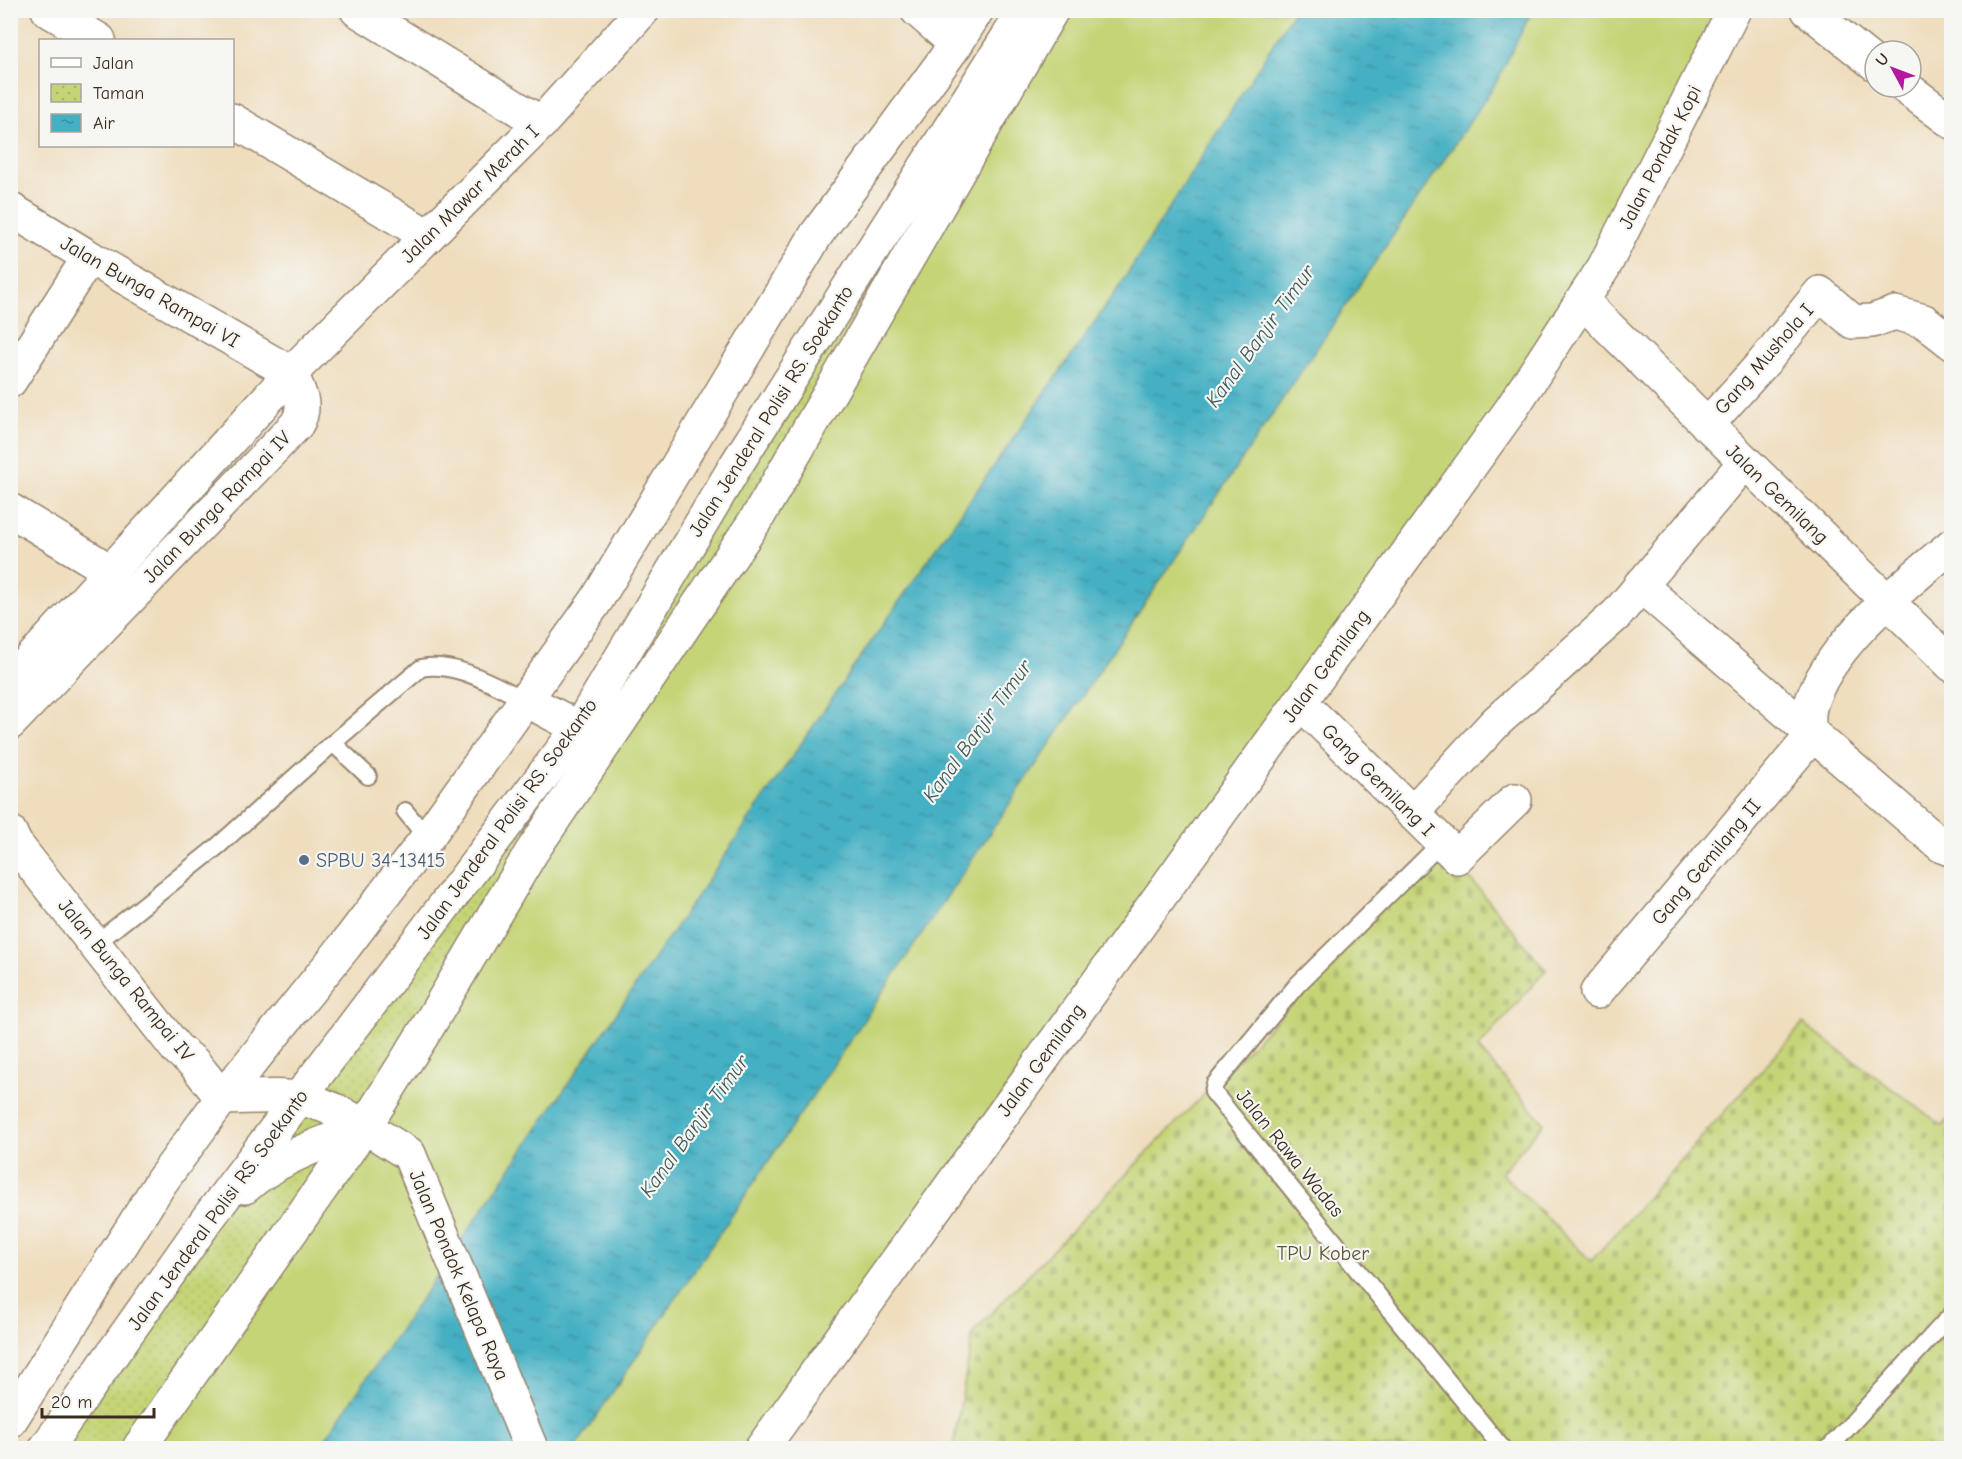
<svg xmlns="http://www.w3.org/2000/svg" width="1962" height="1459" viewBox="0 0 1962 1459" font-family="'Comic Neue',sans-serif">
  <style>
    .grass { fill: #c5d476; stroke: #807f4a; stroke-width: 1.5 }
    .cemetery { fill: url(#cemetery-stones); stroke: #807f4a; stroke-width: 1.5 }
    .park { fill: url(#park-dots); stroke: #807f4a; stroke-width: 1.5 }
    .water { fill: url(#water-ripples); stroke: #406d70; stroke-width: 1.5 }
    .lines { fill: none; stroke-linecap: round; stroke-linejoin: round }
    .lane-casing { stroke: #95846e; stroke-width: 20 }
    .street-casing { stroke: #95846e; stroke-width: 36 }
    .secondary-casing { stroke: #95846e; stroke-width: 36 }
    .primary-casing { stroke: #95846e; stroke-width: 36 }
    .lane { stroke: #fff; stroke-width: 16 }
    .street { stroke: #fff; stroke-width: 33 }
    .secondary { stroke: #fff; stroke-width: 33 }
    .primary { stroke: #fff; stroke-width: 33 }
    .service-dot { fill: #5c6f8a; stroke: #f6f6f2; stroke-width: 2 }
    .labels { text-anchor: middle; dominant-baseline: central; stroke-width: 4.5; stroke-linejoin: round; paint-order: stroke }
    .street-label { font-size: 20px; fill: #3b2a1e; stroke: #f6f6f2 }
    .service-label { font-size: 20px; fill: #4e5e75; stroke: #f6f6f2; text-anchor: start }
    .park-label { font-size: 20px; fill: #5e5434; stroke: #f6f6f2 }
    .water-label { font-size: 21px; font-style: italic; fill: #3e5958; stroke: #f6f6f2 }
  </style>
  <defs>
    <pattern id="cemetery-stones" width="16" height="16" patternUnits="userSpaceOnUse" patternTransform="scale(1.5)"><rect width="16" height="16" fill="#c5d476"/><path d="M2 7V4a2 2 0 0 1 4 0v3zM10 15v-3a2 2 0 0 1 4 0v3z" fill="#aab666"/></pattern>
    <pattern id="park-dots" width="8" height="8" patternUnits="userSpaceOnUse" patternTransform="scale(1.5)"><rect width="8" height="8" fill="#c5d476"/><path d="M2 2h.1M6 6h.1" fill="none" stroke="#aab666" stroke-width="1.8" stroke-linecap="round"/></pattern>
    <pattern id="water-ripples" width="26" height="14" patternUnits="userSpaceOnUse" patternTransform="scale(1.5)"><rect width="26" height="14" fill="#45b0c3"/><path d="M2 4q2-2 4 0t4 0M15 11q2-2 4 0t4 0" fill="none" stroke="#3b8f9e"/></pattern>
  </defs>
  <rect width="100%" height="100%" fill="#f6f6f2"/>
  <filter id="ink" filterUnits="userSpaceOnUse"><feTurbulence type="fractalNoise" baseFrequency=".0167" numOctaves="2"/><feDisplacementMap in="SourceGraphic" scale="12" xChannelSelector="R" yChannelSelector="G"/><feConvolveMatrix kernelMatrix="1 2 1 2 8 2 1 2 1" color-interpolation-filters="sRGB"/></filter>
  <filter id="wash" filterUnits="userSpaceOnUse"><feTurbulence type="fractalNoise" baseFrequency=".008" numOctaves="4" result="noise"/><feDisplacementMap in="SourceGraphic" scale="24" xChannelSelector="R" yChannelSelector="G"/><feGaussianBlur stdDeviation="1.35" result="paint"/><feColorMatrix in="noise" values="0 0 0 0 0 0 0 0 0 0 0 0 0 0 0 0 0 1.4 0 .05"/><feComposite in="paint" operator="in"/></filter>
  <g filter="url(#wash)">
    <rect width="100%" height="100%" fill="#efddbd"/>
    <!-- grass -->
    <path class="grass" d="M1052,11H1731L1604,267L762,1448H140Z"/>
    <!-- cemetery -->
    <path class="cemetery" d="M1442,845L1546,970L1478,1048L1544,1123L1501,1173L1591,1261L1803,1024L1943,1126L1951,1116V1448H953L973,1332L1314,981Z"/>
    <!-- park -->
    <path class="park" d="M1016,25L759,515L139,1448H46L579,728Z"/>
    <!-- water -->
    <path class="water" d="M1294,11H1532L1496,83L575,1448H319L859,659L1119,287Z"/>
  </g>
  <g filter="url(#ink)">
    <g class="lines">
      <defs>
        <g id="lane">
          <path d="M333,743L421,668C457,661 494,686 526,700"/>
          <path d="M405,811L427,838"/>
          <path d="M1441,843L1297,985L1215,1084L1213,1092L1502,1448"/>
          <path d="M95,944L218,846L333,743L368,776"/>
          <path d="M1829,1448L1952,1314"/>
        </g>
        <g id="street">
          <path d="M48,10L99,40"/>
          <path d="M357,10L541,123"/>
          <path d="M917,10L956,44"/>
          <path d="M1808,10L1875,64"/>
          <path d="M1905,87L1952,122"/>
          <path d="M232,120L428,236"/>
          <path d="M10,209L89,257L291,373"/>
          <path d="M1583,302L1952,665"/>
          <path d="M10,381L89,257"/>
          <path d="M1707,425L1764,362L1820,293L1853,322L1872,321L1895,313L1924,321L1952,343"/>
          <path d="M10,510L112,572"/>
          <path d="M1640,585L1942,846L1952,850"/>
          <path d="M10,682L291,373L541,123L643,10"/>
          <path d="M1300,702L1457,857L1515,800"/>
          <path d="M10,723L297,424C308,405 299,392 291,373"/>
          <path d="M1412,813L1496,722L1617,614L1744,463"/>
          <path d="M10,832L15,843L176,1048L194,1063L222,1098"/>
          <path d="M1597,992L1809,739C1809,729 1808,716 1810,707C1828,644 1904,586 1952,545"/>
          <path d="M139,1448L365,1126L427,1028L531,853L759,515L1052,10"/>
          <path d="M762,1448L1510,411L1604,267L1734,10"/>
        </g>
        <path id="secondary" d="M222,1098C247,1098 277,1094 302,1099C341,1107 374,1134 409,1154L531,1448"/>
        <g id="primary">
          <path d="M526,700L579,728"/>
          <path d="M245,1187C278,1157 324,1143 365,1126"/>
          <path d="M10,1421L161,1182L222,1098L345,946L427,838L596,601L816,235L956,44L977,10"/>
          <path d="M46,1448L206,1221L579,728L736,465L1025,10"/>
        </g>
      </defs>
      <!-- lane casing -->
      <use href="#lane" class="lane-casing"/>
      <!-- street casing -->
      <use href="#street" class="street-casing"/>
      <!-- secondary casing -->
      <use href="#secondary" class="secondary-casing"/>
      <!-- primary casing -->
      <use href="#primary" class="primary-casing"/>
      <!-- lane -->
      <use href="#lane" class="lane"/>
      <!-- street -->
      <use href="#street" class="street"/>
      <!-- secondary -->
      <use href="#secondary" class="secondary"/>
      <!-- primary -->
      <use href="#primary" class="primary"/>
    </g>
  </g>
  <!-- markers -->
  <circle class="service-dot" cx="304" cy="860" r="6"/>
  <g class="labels">
    <!-- street labels -->
    <g class="street-label">
      <text transform="translate(1660 157) rotate(-63)">Jalan Pondak Kopi</text>
      <text transform="translate(470 194) rotate(-45)">Jalan Mawar Merah I</text>
      <text transform="translate(150 292) rotate(30)">Jalan Bunga Rampai VI</text>
      <text transform="translate(1764 359) rotate(-49)">Gang Mushola I</text>
      <text transform="translate(771 411) rotate(-58)">Jalan Jenderal Polisi RS. Soekanto</text>
      <text transform="translate(1777 494) rotate(44)">Jalan Gemilang</text>
      <text transform="translate(217 507) rotate(-46)">Jalan Bunga Rampai IV</text>
      <text transform="translate(1326 666) rotate(-54)">Jalan Gemilang</text>
      <text transform="translate(1378 780) rotate(45)">Gang Gemilang I</text>
      <text transform="translate(507 819) rotate(-54)">Jalan Jenderal Polisi RS. Soekanto</text>
      <text transform="translate(1706 862) rotate(-50)">Gang Gemilang II</text>
      <text transform="translate(126 980) rotate(51)">Jalan Bunga Rampai IV</text>
      <text transform="translate(1041 1060) rotate(-54)">Jalan Gemilang</text>
      <text transform="translate(1290 1153) rotate(51)">Jalan Rawa Wadas</text>
      <text transform="translate(218 1210) rotate(-54)">Jalan Jenderal Polisi RS. Soekanto</text>
      <text transform="translate(459 1275) rotate(67)">Jalan Pondok Kelapa Raya</text>
    </g>
    <!-- service labels -->
    <g class="service-label">
      <text x="316" y="860">SPBU 34-13415</text>
    </g>
    <!-- park labels -->
    <g class="park-label">
      <text x="1323" y="1253">TPU Kober</text>
    </g>
    <!-- water labels -->
    <g class="water-label">
      <text transform="translate(1260 336) rotate(-54)">Kanal Banjir Timur</text>
      <text transform="translate(977 731) rotate(-54)">Kanal Banjir Timur</text>
      <text transform="translate(694 1126) rotate(-54)">Kanal Banjir Timur</text>
    </g>
  </g>
  <!-- margin -->
  <rect width="1962" height="1459" fill="none" stroke="#f6f6f2" stroke-width="36"/>
  <!-- legend -->
  <rect x="39" y="39" width="195" height="108" fill="#f6f6f2" stroke="#aba49d" stroke-width="1.5"/>
  <rect x="51" y="58" width="30" height="9" fill="#ffffff" stroke="#aba49d" stroke-width="1.5"/>
  <text x="93" y="69" font-size="18" fill="#3b2a1e">Jalan</text>
  <rect x="51" y="84" width="30" height="18" fill="url(#park-dots)" stroke="#aba49d" stroke-width="1.5"/>
  <text x="93" y="99" font-size="18" fill="#3b2a1e">Taman</text>
  <rect x="51" y="114" width="30" height="18" fill="url(#water-ripples)" stroke="#aba49d" stroke-width="1.5"/>
  <text x="93" y="129" font-size="18" fill="#3b2a1e">Air</text>
  <!-- north arrow -->
  <g transform="translate(1893 69) rotate(311)"><circle r="28" fill="#f6f6f2" stroke="#aba49d" stroke-width="1.5"/>
  <path d="M0-4.5L10 22L0 15L-10 22Z" fill="#b5179e"/>
  <text y="-9" font-size="16" font-weight="bold" text-anchor="middle" fill="#3b2a1e">U</text>
  </g>
  <!-- scale -->
  <path d="M42 1408v9h112v-9" fill="none" stroke="#3b2a1e" stroke-width="3"/>
  <text x="51" y="1408" font-size="18" fill="#3b2a1e" stroke="#f6f6f2" stroke-width="4.5" paint-order="stroke">20 m</text>
</svg>
